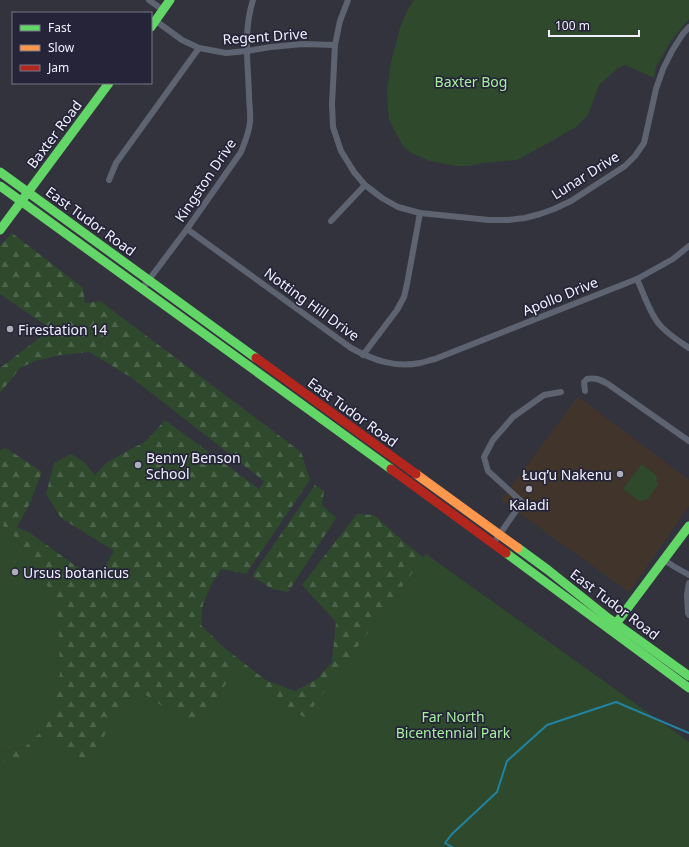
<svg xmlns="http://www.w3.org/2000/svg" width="689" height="847" viewBox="0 0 689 847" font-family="'Noto Sans',sans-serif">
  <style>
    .commercial { fill: #41352b }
    .forest { fill: url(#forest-firs) }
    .green { fill: #2e492c }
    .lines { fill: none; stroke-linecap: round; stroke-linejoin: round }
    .stream { stroke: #2183a1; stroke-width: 2 }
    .street { stroke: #5e6371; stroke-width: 6 }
    .fast { stroke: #63d668; stroke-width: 9 }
    .slow { stroke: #ff974d; stroke-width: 9 }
    .jam { stroke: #b3261e; stroke-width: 9 }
    .poi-dot { fill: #aeaebb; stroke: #252438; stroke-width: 1.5 }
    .labels { text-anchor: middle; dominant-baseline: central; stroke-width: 3.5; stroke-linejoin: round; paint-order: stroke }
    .street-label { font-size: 14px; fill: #f0f0fe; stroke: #252438 }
    .park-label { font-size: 14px; fill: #a7f09e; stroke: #252438 }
    .poi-label { font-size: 14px; fill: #f0f0fe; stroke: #252438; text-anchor: start }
  </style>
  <defs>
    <pattern id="forest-firs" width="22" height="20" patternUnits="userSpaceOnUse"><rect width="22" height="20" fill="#2e492c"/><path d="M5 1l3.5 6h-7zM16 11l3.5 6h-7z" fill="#4d644c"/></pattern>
  </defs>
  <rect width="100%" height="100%" fill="#33333e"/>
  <!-- commercial -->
  <path class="commercial" d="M578,397L689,480V506L629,592L501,500Z"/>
  <!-- forest -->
  <g class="forest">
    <path d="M12,233L83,288L85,303L100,301L301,452L310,480L246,574L221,569L210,587L203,604L201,625L222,646L267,681L295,691L317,679L332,662L336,622L302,585L357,514L374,515L410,547L513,623L526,628L0,847V752L25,747L46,582L30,562L14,536L0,523V450L6,448L42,472L30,503L17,527L30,533L95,580L101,573L114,551L61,518L46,494L54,463L71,454L84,462L95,475L106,463L146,441L165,420L259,489L264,481L132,378L89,352L60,355L35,361L20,368L0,393V368L51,329L0,294V246Z"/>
    <path d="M315,485L324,491L322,505L336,518L288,592L272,589L252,576Z"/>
  </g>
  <!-- green -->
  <g class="green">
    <path d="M414,0H689V19L671,41L656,67L654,78L625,65L617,69L599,85L588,115L576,127L543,146L517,160L482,163L469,166H455L430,161L411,153L403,146L389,120L388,110L387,91L391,62L400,28L407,11Z"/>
    <path d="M642,464L658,477L656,480L658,485L648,499L639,501L623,489Z"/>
    <path d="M0,523L14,536L30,562L46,582L58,617L60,672L56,705L43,730L25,747L0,752Z"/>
    <path d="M426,554L689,742V847H0V764L31,753L53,736L86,762L137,689L194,728L236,670L305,718Z"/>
  </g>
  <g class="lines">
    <!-- stream -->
    <path class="stream" d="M452,847L445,843L452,834L497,792L507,761L547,725L616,702L689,733"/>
    <!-- street -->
    <g class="street">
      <path d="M149,0L163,10"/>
      <path d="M348,0L340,21L335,45L332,104L333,127L341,151L354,172L365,185L382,198L398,207L420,213L489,220H508L525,218L540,214L554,209L571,201L625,166L635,156L644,143L656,89L663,69L672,51L682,35L689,27"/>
      <path d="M156,21L182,40L199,48L226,53L247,51L271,47L303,44L335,45"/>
      <path d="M109,180L116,163L199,48"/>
      <path d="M331,221L365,185"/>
      <path d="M187,229L351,348C373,360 395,368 420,363C425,362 430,360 435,359L637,279L673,259L689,246"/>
      <path d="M637,279C643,292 650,314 659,324C667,334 679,341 689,348"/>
      <path d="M142,289L187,229L241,152C245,142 249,133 250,122C251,114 249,104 249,95C248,63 243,31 253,0"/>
      <path d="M363,355L397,310L404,297L407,284L420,213"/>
      <path d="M585,391L584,382L587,379C595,377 601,380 608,384L689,441"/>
      <path d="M493,544L522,502L488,471L484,457L493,440L513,417L544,395L561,392"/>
      <path d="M664,560L675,567L689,575"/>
      <path d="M689,583L687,595L688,613L689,615"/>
    </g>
    <!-- fast -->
    <g class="fast">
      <path d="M151,27L170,0"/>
      <path d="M0,172L256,358"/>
      <path d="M0,186L391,469"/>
      <path d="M0,230L109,83"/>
      <path d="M518,548L548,570L608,618L689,676"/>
      <path d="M506,553L689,688"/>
      <path d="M612,629L689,526"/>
    </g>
    <!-- slow -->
    <path class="slow" d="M416,474L518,548"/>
    <!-- jam -->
    <g class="jam">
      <path d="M256,358L416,474"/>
      <path d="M391,469L506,553"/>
    </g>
  </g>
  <!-- markers -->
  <g class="poi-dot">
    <circle cx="10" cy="329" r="4"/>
    <circle cx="138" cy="465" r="4"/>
    <circle cx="620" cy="474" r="4"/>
    <circle cx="529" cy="489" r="4"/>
    <circle cx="15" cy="572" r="4"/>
  </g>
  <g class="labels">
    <!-- street labels -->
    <g class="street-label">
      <text transform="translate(265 36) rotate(-4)">Regent Drive</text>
      <text transform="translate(54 134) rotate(-53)">Baxter Road</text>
      <text transform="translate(585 175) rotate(-32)">Lunar Drive</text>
      <text transform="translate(205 180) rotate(-56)">Kingston Drive</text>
      <text transform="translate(91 221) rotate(36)">East Tudor Road</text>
      <text transform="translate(560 296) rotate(-22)">Apollo Drive</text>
      <text transform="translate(312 304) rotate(36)">Notting Hill Drive</text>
      <text transform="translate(353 412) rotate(36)">East Tudor Road</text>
      <text transform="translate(615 604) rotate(37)">East Tudor Road</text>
    </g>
    <!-- park labels -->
    <g class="park-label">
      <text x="471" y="81">Baxter Bog</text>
      <text x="453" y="716">Far North<tspan x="453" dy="16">Bicentennial Park</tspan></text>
    </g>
    <!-- poi labels -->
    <g class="poi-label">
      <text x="18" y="329">Firestation 14</text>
      <text x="146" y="457">Benny Benson<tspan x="146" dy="16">School</tspan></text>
      <text x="612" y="474" text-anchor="end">Łuq’u Nakenu</text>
      <text x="529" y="504" text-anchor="middle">Kaladi</text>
      <text x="23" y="572">Ursus botanicus</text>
    </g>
  </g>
  <!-- legend -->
  <rect x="12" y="12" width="140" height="72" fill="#252438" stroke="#767687"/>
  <rect x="20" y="25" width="20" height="6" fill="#63d668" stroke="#767687"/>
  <text x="48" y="32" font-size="12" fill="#f0f0fe">Fast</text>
  <rect x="20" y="45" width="20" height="6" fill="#ff974d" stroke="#767687"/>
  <text x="48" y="52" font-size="12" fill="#f0f0fe">Slow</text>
  <rect x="20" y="65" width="20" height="6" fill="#b3261e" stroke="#767687"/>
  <text x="48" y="72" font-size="12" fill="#f0f0fe">Jam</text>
  <!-- scale -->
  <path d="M549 30v6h90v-6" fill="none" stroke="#f0f0fe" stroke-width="2"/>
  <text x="555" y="30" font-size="12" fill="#f0f0fe" stroke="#252438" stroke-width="3" paint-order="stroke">100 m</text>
</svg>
